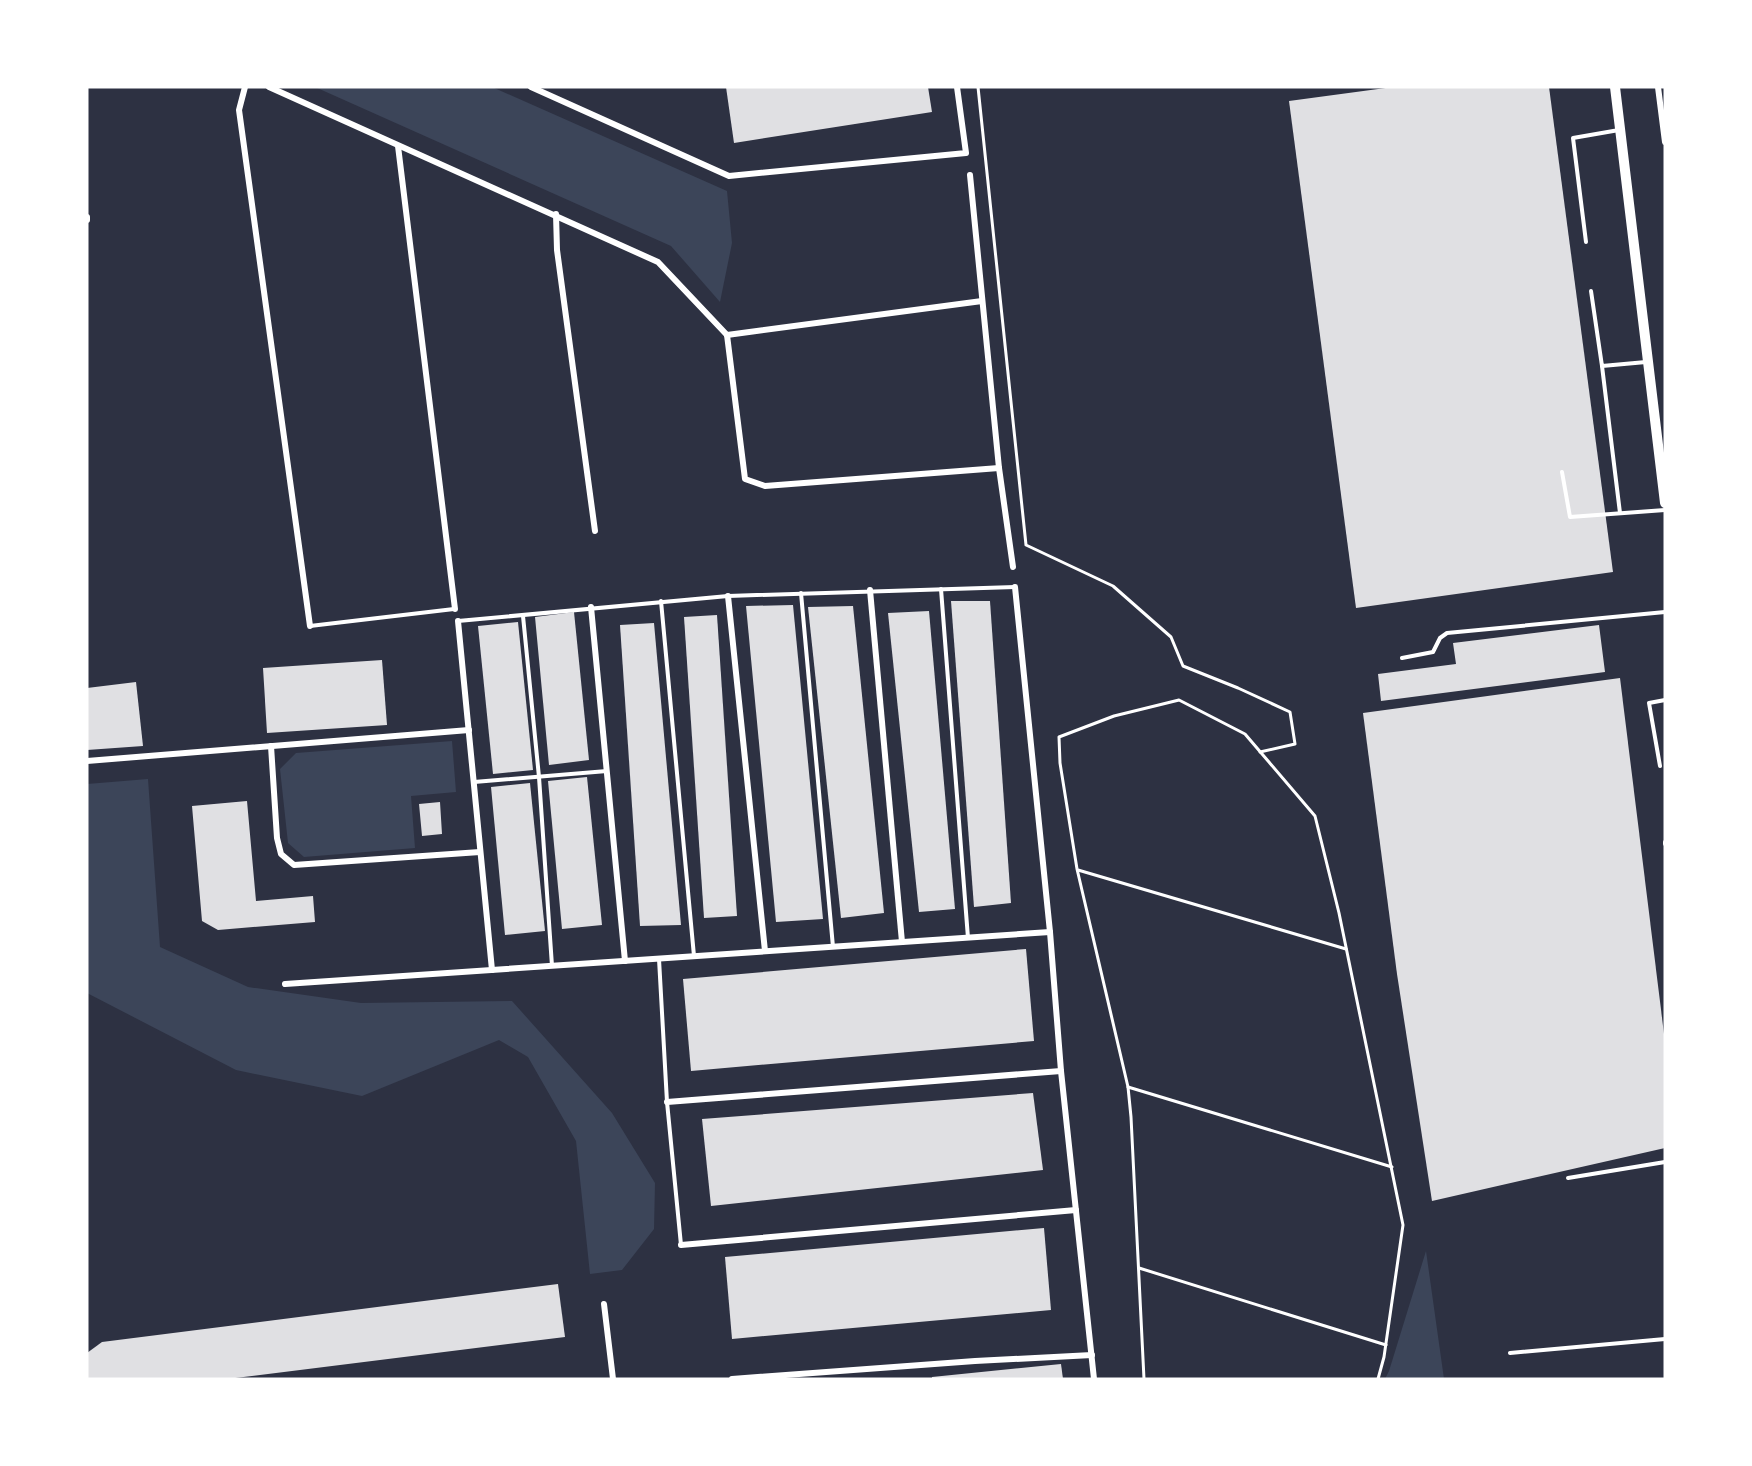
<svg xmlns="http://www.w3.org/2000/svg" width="1752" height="1466" viewBox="0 0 1752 1466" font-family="'DejaVu Sans',sans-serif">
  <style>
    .green { fill: #3c4559 }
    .building { fill: #e0e0e3 }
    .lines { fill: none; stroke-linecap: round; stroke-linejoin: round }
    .path { stroke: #fff; stroke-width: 3 }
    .service { stroke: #fff; stroke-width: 4 }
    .minor { stroke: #fff; stroke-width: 6 }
    .tertiary { stroke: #fff; stroke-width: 10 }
  </style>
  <rect width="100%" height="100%" fill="#2d3142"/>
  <!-- green -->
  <g class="green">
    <path d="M315,87H492L727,191L732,243L720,302L671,246Z"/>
    <path d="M452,741L456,792L411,796L415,848L304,857L288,843L280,769L296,753Z"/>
    <path d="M148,779L160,947L248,987L361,1003L512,1001L612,1113L655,1183L654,1229L622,1270L590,1274L576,1141L528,1057L499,1040L362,1096L236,1070L87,993V784Z"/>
    <path d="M1426,1251L1444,1379H1385L1389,1371Z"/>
  </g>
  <!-- building -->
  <g class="building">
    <path d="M726,87H928L932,112L734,143Z"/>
    <path d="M1393,87H1549L1613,572L1356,608L1289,101Z"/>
    <path d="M951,601H990L1011,903L974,907Z"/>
    <path d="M793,605L823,919L776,922L746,606Z"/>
    <path d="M853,606L884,913L841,918L808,607Z"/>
    <path d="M929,611L955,909L919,912L888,613Z"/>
    <path d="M574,612L589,760L549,765L535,617Z"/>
    <path d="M717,615L737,916L704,918L684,617Z"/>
    <path d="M518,622L533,770L493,774L478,626Z"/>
    <path d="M654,623L681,925L640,926L620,625Z"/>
    <path d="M1599,625L1605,672L1381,701L1378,674L1456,664L1453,643Z"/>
    <path d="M382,660L387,725L267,733L263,668Z"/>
    <path d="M1620,678L1665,1042V1148L1432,1201L1397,974L1363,713Z"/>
    <path d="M136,682L143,746L87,750V688Z"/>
    <path d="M587,777L602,925L562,929L548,781Z"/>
    <path d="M530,783L545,931L505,935L491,787Z"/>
    <path d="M247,801L256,901L313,896L315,922L218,930L202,921L192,806Z"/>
    <path d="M440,802L442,834L422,836L419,804Z"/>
    <path d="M1026,949L1034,1041L691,1071L683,979Z"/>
    <path d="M1033,1093L1043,1170L711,1206L702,1119Z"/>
    <path d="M1044,1228L1051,1310L732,1339L725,1257Z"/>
    <path d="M558,1284L565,1337L227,1379H87V1353L102,1342Z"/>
    <path d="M1061,1364L1063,1379H932V1377Z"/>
  </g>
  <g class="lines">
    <!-- path -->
    <g class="path">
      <path d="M978,87L1026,545L1113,586L1171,637L1183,666L1238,688L1290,712L1295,744L1260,752"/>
      <path d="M1078,870L1346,949"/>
      <path d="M1128,1087L1392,1167"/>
      <path d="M1139,1268L1386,1345"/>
      <path d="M1144,1379L1131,1117L1128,1087L1077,869L1060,763L1059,737L1114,716L1179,700L1245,734L1315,816L1339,913L1403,1225L1384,1357L1378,1379"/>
    </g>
    <!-- service -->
    <g class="service">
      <path d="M1586,242L1573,138L1619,130"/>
      <path d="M1591,291L1602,366L1646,362"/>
      <path d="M1602,366L1620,513"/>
      <path d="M1562,472L1570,517L1665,510"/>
      <path d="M941,589L968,938"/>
      <path d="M801,593L833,947"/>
      <path d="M661,601L694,956"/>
      <path d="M523,616L539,777L552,966"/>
      <path d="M458,621L728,596L1015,587"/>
      <path d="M310,626L454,609"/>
      <path d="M1402,658L1433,652L1440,638L1447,633L1665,612"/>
      <path d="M1660,766L1649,703L1665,700"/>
      <path d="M474,782L607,771"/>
      <path d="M1665,842V844"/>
      <path d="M659,959L667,1102L681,1245"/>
      <path d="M1568,1178L1665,1162"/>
      <path d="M1510,1353L1665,1339"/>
    </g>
    <!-- minor -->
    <g class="minor">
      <path d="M245,87L239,110L310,626"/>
      <path d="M269,87L658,262L727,335"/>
      <path d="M531,87L729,176L966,153L957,87"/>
      <path d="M1658,87L1665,142"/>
      <path d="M398,146L455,609"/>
      <path d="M970,175L999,468L1013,567"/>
      <path d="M556,214L557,250L595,531"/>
      <path d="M87,217V220"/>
      <path d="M727,335L745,479L765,486L999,468"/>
      <path d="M727,335L982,301"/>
      <path d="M1015,587L1050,932L1061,1071L1094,1379"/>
      <path d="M870,590L902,942"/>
      <path d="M728,596L765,951"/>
      <path d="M591,607L625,961"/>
      <path d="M458,621L492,970"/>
      <path d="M271,746L277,838L281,854L294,865L480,852"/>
      <path d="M87,761L469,730"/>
      <path d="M285,984L1050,932"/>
      <path d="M667,1102L1061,1071"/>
      <path d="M681,1245L1076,1210"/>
      <path d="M604,1304L613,1379"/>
      <path d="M732,1379L975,1361L1092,1355"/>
    </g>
    <!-- tertiary -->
    <path class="tertiary" d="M1615,87L1665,503"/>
  </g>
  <!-- border -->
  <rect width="1752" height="1466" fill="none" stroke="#ffffff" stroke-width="177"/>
</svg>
